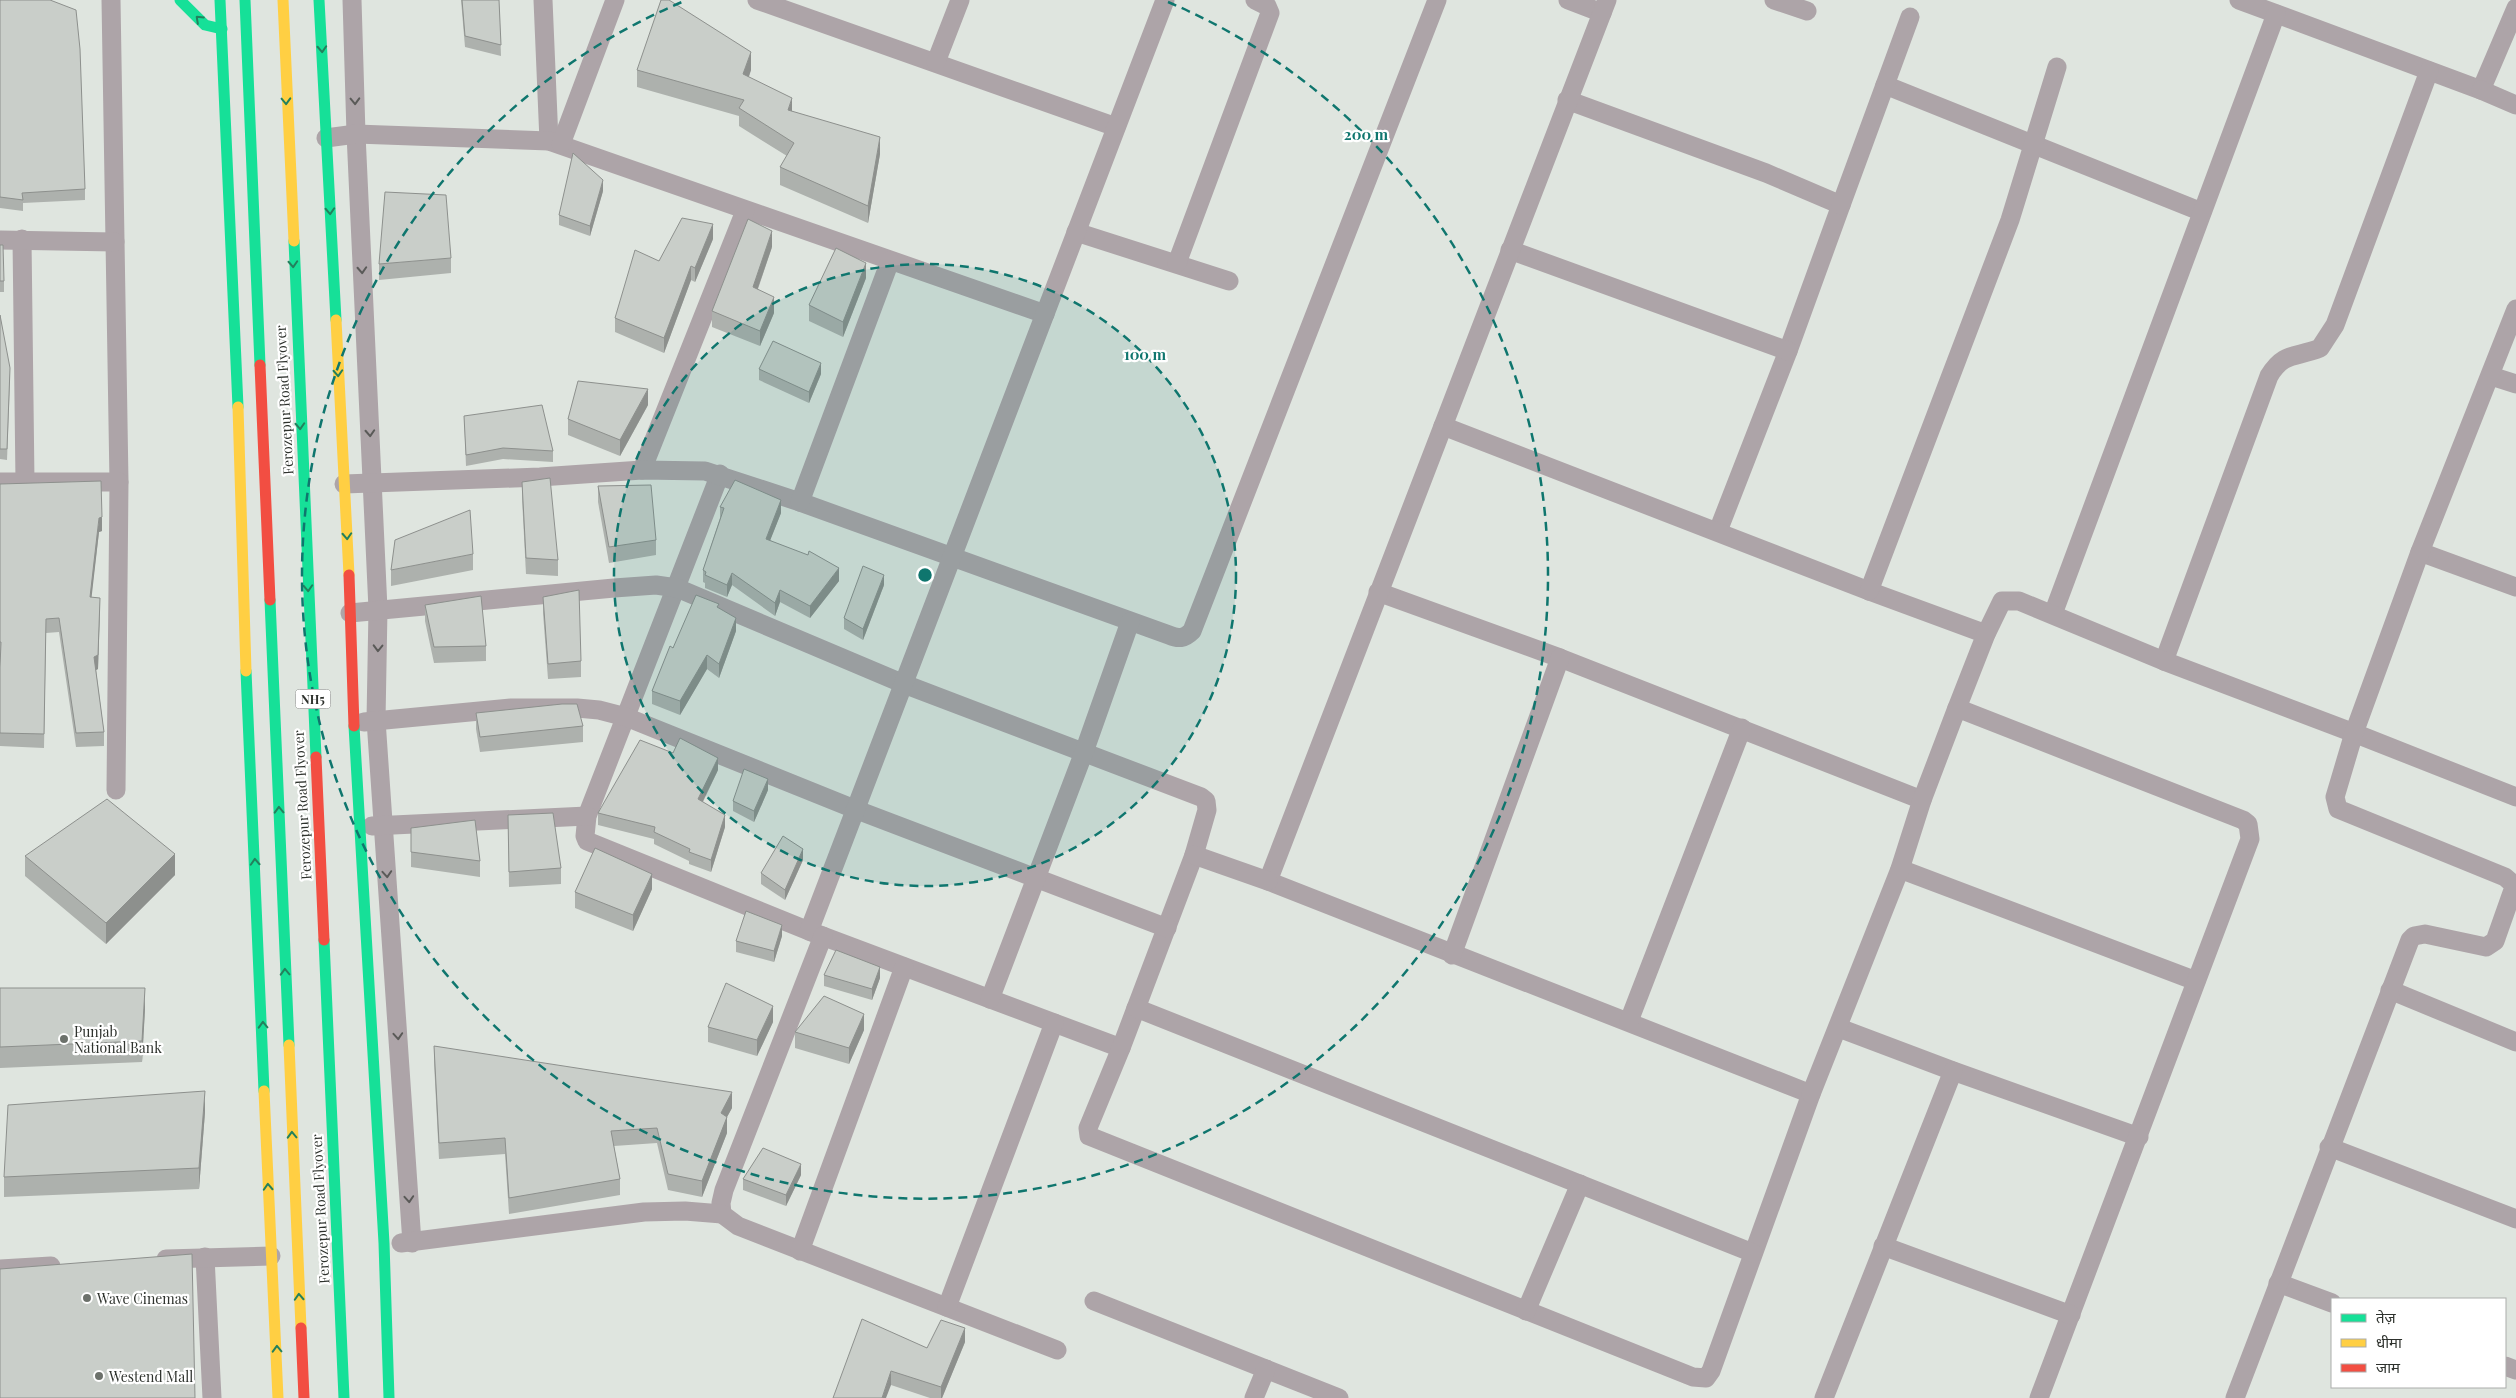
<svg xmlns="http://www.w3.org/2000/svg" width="2516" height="1398" viewBox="0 0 2516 1398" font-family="'Playfair Display','Noto Sans Devanagari',serif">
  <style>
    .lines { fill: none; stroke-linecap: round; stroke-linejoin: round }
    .street { stroke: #ada4a8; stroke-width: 19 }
    .fast { stroke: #16e098; stroke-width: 11 }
    .slow { stroke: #ffcf43; stroke-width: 11 }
    .jam { stroke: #f24e42; stroke-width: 11 }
    .wall { fill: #adb1ad }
    .shaded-wall { fill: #8d908d }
    .building { fill: #c9cec9; stroke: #8d908d }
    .oneway { stroke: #23805d }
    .oneway2 { stroke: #5a5a58 }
    .ring { fill: none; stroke: #0f766e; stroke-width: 2.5; stroke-dasharray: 9 6 }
    .poi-dot { fill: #6c716b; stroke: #fff; stroke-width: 2 }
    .labels { text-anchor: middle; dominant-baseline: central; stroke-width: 4.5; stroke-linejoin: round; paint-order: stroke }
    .shield { fill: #fff; stroke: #6d706c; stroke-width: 1 }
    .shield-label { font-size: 12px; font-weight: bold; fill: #2e322d }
    .street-label { font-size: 14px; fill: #2e322d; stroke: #fff }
    .poi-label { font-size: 14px; fill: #2e322d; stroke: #fff; text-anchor: start }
    .centre { fill: #0f766e; stroke: #fff; stroke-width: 2.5 }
    .ring-label { font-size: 15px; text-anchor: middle; font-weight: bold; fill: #0f766e; stroke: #fff; stroke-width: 4.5; stroke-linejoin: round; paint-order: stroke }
  </style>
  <rect width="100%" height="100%" fill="#dfe5df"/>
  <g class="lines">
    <!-- street -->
    <g class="street">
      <path d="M111,0L119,482L116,790"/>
      <path d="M352,0L356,134L378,609L376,720L412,1243"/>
      <path d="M543,0L549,141"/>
      <path d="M757,0L1116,127"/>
      <path d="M1568,0L1602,13"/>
      <path d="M1774,0L1807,11"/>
      <path d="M2239,0L2481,90L2516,8"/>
      <path d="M936,62L960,0"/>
      <path d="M1885,85L2202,212"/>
      <path d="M2481,90L2516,105"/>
      <path d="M1567,100L1766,173L1841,205L1788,351L1718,531"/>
      <path d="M326,138L356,134L549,141L1045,314"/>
      <path d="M561,144L615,0"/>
      <path d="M1841,205L1910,17"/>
      <path d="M1076,232L1229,281"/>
      <path d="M22,239L25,482"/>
      <path d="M0,240L115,242"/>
      <path d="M1510,250L1788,351"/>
      <path d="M1177,263L1270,13L1267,6L1255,0"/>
      <path d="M2491,376L2516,384"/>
      <path d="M1443,426L1869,591L1986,634"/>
      <path d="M642,470L745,211"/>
      <path d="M720,474L587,816L585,836L587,841L809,931L1121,1048"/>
      <path d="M0,482H119"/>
      <path d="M344,484L540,477L642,470L705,471L800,502L1169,635C1178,639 1184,639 1192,631L1437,0"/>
      <path d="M800,502L890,261"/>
      <path d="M2420,552L2516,587"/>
      <path d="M1869,591L2010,220L2057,67"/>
      <path d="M1378,592L1560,658L1922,800"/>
      <path d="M350,613L614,588L656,585L677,588L904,684L1201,797L1206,801L1207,810L1194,855L1121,1048L1088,1128L1089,1136L1693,1377L1706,1378L1711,1371L1811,1094L1268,881L1607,0"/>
      <path d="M2053,614L2276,14"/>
      <path d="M2164,661L2269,376C2284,351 2296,358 2320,348L2335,325L2429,71"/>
      <path d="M1957,708L1986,634L2002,601H2019L2164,661L2354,733L2516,797"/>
      <path d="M364,722L511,708H577L599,710L626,717L857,810L1167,928"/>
      <path d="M372,826L587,816"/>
      <path d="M1194,855L1268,881"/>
      <path d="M1900,869L2196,981"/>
      <path d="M809,931L1165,0"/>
      <path d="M823,936L724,1190L721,1203L722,1214L738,1226L1057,1350"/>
      <path d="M1452,955L1560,658"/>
      <path d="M2390,990L2516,1042"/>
      <path d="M990,999L1084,752L1130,622"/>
      <path d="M1136,1008L1753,1253"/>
      <path d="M1629,1021L1742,728"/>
      <path d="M1839,1028L1953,1071L2139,1137"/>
      <path d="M1811,1094L1900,869L1922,800L1957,708L2243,820L2248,824L2250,839L2039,1398"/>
      <path d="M2329,1147L2516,1219"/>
      <path d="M401,1243L644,1212L685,1211L722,1214"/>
      <path d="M1883,1246L2071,1315"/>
      <path d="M800,1251L904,967"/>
      <path d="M205,1257L212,1398"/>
      <path d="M166,1259L271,1256"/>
      <path d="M0,1269L51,1266"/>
      <path d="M2278,1283L2332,1303"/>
      <path d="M1094,1301L1339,1398"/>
      <path d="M947,1307L1054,1023"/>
      <path d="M1526,1311L1580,1184"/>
      <path d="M2505,1366L2516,1370"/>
      <path d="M1254,1398L1266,1369"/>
      <path d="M1824,1398L1953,1071"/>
      <path d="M2235,1398L2410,940L2414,936L2425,934L2486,947L2495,941L2513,890L2514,885L2505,877L2338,809L2335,797L2354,733L2420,552L2516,309"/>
    </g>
    <!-- fast -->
    <g class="fast">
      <path d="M180,0L205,25L222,29"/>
      <path d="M220,0L238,407"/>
      <path d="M245,0L260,365"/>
      <path d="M319,0L336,320"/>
      <path d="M294,241L316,757"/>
      <path d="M270,600L289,1045"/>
      <path d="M246,671L264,1091"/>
      <path d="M354,726L384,1243L389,1398"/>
      <path d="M324,940L344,1398"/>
    </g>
    <!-- slow -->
    <g class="slow">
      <path d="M283,0L294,241"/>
      <path d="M336,320L349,575"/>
      <path d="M238,407L246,671"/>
      <path d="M289,1045L301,1328"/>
      <path d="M264,1091L278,1398"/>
    </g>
    <!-- jam -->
    <g class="jam">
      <path d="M260,365L270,600"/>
      <path d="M349,575L354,726"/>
      <path d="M316,757L324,940"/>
      <path d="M301,1328L304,1398"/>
    </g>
  </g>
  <!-- wall -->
  <g class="wall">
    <path d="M0,0L85,189V200L23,203V211L0,208Z"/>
    <path d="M461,0H499L501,56L465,47Z"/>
    <path d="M637,70H751L749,77L792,111L880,154L868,223L780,185V167L787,156L739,126V116L637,87Z"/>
    <path d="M603,191L590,236L559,225V215Z"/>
    <path d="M713,239L695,282L691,280L664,353L615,332V318L659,261Z"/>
    <path d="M0,245L4,281V292H0Z"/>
    <path d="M772,247L758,289L774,313L760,346L712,327V311Z"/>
    <path d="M451,258V273L379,280V264Z"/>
    <path d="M866,278L843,337L809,321V305Z"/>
    <path d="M0,315L10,379L7,460L0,459Z"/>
    <path d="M759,369L821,374L809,403L759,380Z"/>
    <path d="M648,405L620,456L568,435V419Z"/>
    <path d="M464,416L553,451V462L503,459L466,466Z"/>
    <path d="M522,482L558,560V576L526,574L522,498Z"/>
    <path d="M0,484L102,531L99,532L91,597L100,612L98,669L96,670L104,732V746L76,747L59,632L46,633L44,748L0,746Z"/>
    <path d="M598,486L656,540V555L609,563L598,502Z"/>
    <path d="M720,507L781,513L770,540L839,581L810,618L780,602L775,616L732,585L727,597L705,588V583L703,582V570L720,518Z"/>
    <path d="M473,554V570L391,586V570Z"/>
    <path d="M884,585L863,640L844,629V618Z"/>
    <path d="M543,597L581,661V677L548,679L543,613Z"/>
    <path d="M425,605L486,646V661L434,663L425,621Z"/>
    <path d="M719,608L736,631L719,678L707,669L680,715L652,704V691L673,648Z"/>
    <path d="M476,713L583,726V742L480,752L476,729Z"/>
    <path d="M718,770L703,802L725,827L711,872L689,864V861L654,844V839L598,825V813Z"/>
    <path d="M768,790L754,822L733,811V801Z"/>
    <path d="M508,815L561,868V884L509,887Z"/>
    <path d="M411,828L480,861V877L411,867Z"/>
    <path d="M25,856L175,875L106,944L25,876Z"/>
    <path d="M803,860L785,900L761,884V873Z"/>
    <path d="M652,889L633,931L575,908V892Z"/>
    <path d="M782,936L774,962L736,952V941Z"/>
    <path d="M824,975L880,978L872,1000L824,986Z"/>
    <path d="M0,988L145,1009L142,1062L0,1068Z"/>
    <path d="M773,1022L757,1056L708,1042V1027Z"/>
    <path d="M864,1030L849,1064L795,1048V1032Z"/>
    <path d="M434,1046L732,1108L727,1117V1133L702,1197L668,1190L657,1143L614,1146L620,1179V1195L509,1214L505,1154L439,1159L434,1062Z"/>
    <path d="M205,1112L199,1189L4,1197V1177Z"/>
    <path d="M801,1175L786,1206L743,1190V1179Z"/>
    <path d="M965,1342L942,1398H930L891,1385L833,1398L927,1348Z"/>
  </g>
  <!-- shaded-wall -->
  <g class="shaded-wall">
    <path d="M751,52V70L743,92V74Z"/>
    <path d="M792,98V115L788,110Z"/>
    <path d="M880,137V154L868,223V206Z"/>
    <path d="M603,180V191L590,236V226Z"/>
    <path d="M713,224V239L695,282V268Z"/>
    <path d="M772,231V247L753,302V287Z"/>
    <path d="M866,263V278L843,337V322Z"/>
    <path d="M691,266V280L664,353V338Z"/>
    <path d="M774,297V313L760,346V331Z"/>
    <path d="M821,363V374L809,403V392Z"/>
    <path d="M648,389V405L620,456V440Z"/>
    <path d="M781,500V513L766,551V539Z"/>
    <path d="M102,517V531L99,532L90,611V597L99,518Z"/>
    <path d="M839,568V581L810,618V606Z"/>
    <path d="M732,573V585L727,597V585Z"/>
    <path d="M884,575V585L863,640V629Z"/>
    <path d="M780,590V602L775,616V603Z"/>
    <path d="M100,598L98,669L94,671V657Z"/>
    <path d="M736,618V631L719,678V664Z"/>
    <path d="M707,655V669L680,715V701Z"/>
    <path d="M718,758V770L698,811V799Z"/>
    <path d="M768,779V790L754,822V811Z"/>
    <path d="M725,815V827L711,872V860Z"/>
    <path d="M803,849V860L785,900V890Z"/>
    <path d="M175,854V875L106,944V923Z"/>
    <path d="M652,874V889L633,931V915Z"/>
    <path d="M782,925V936L774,962V951Z"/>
    <path d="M880,967V978L872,1000V989Z"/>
    <path d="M145,988V1009L142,1062V1041Z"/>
    <path d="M773,1006V1022L757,1056V1040Z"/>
    <path d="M864,1014V1030L849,1064V1048Z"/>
    <path d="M205,1091V1112L199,1189V1168Z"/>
    <path d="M732,1092V1108L727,1117V1133L702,1197V1181L721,1113Z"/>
    <path d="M801,1164V1175L786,1206V1195Z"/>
    <path d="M965,1328V1342L942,1398H941V1387Z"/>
    <path d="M891,1371V1385L886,1398H882Z"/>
  </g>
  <!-- building -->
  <g class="building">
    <path d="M0,0H50L76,10L80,49L85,189L22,193L23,200L0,197Z"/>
    <path d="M462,0H499L501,45L465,36Z"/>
    <path d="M661,0H669L751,52L743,74L792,98L788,110L880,137L868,206L780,167L794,143L739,108L744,100L637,70Z"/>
    <path d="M573,153L603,180L590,226L559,215Z"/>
    <path d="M385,192L446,195L451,258L379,264Z"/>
    <path d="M682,218L713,224L695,268L691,266L664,338L615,318L635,250L659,261Z"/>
    <path d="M748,219L772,231L753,287L774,297L760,331L712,311Z"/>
    <path d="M0,245H3L4,281H0Z"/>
    <path d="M836,248L866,263L843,322L809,305Z"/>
    <path d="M0,315L10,368L7,449H0Z"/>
    <path d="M773,341L821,363L809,392L759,369Z"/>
    <path d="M578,381L648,389L620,440L568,419Z"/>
    <path d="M542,405L553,451L503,448L466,455L464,416Z"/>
    <path d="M550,478L558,560L526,558L522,482Z"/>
    <path d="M735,480L781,500L766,539L808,555L809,551L839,568L810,606L780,590L775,603L732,573L727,585L705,575L706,572L703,570L724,508L720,507Z"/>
    <path d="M101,481L102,517L99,518L90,597L100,598L98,655L94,657L104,732L76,733L59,618L46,619L44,734L0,733V667L1,642H0V484Z"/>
    <path d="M651,485L656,540L609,547L598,486Z"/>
    <path d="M470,510L473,554L391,570L395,540Z"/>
    <path d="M863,566L884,575L863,629L844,618Z"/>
    <path d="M579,590L581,661L548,664L543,597Z"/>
    <path d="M696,595L719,604L717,607L736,618L719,664L707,655L680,701L652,691L670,646L673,648Z"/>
    <path d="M481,596L486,646L434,647L425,605Z"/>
    <path d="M562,704H577L583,726L480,737L476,713Z"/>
    <path d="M680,738L718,758L698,799L725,815L711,860L689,852L690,849L654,832L655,827L598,813L640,740L673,753Z"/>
    <path d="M744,769L768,779L754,811L733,801Z"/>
    <path d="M107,799L175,854L106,923L25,856Z"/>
    <path d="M553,813L561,868L509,872L508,815Z"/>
    <path d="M475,820L480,861L411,852V828Z"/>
    <path d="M783,836L803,849L785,890L761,873Z"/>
    <path d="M595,848L652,874L633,915L575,892Z"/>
    <path d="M746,911L782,925L774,951L736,941Z"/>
    <path d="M836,950L880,967L872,989L824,975Z"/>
    <path d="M726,983L773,1006L757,1040L708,1027Z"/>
    <path d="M0,988H145L142,1041L0,1047Z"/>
    <path d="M824,996L864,1014L849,1048L795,1032Z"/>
    <path d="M434,1046L732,1092L721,1113L727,1117L702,1181L668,1174L657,1128L611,1131L620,1179L509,1198L505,1138L439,1143Z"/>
    <path d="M205,1091L199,1168L4,1177L8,1105Z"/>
    <path d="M763,1148L801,1164L786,1195L743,1179Z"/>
    <path d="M192,1254L195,1398H0V1269Z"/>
    <path d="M862,1319L927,1348L941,1320L965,1328L941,1387L891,1371L882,1398H833Z"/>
  </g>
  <!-- one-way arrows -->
  <defs><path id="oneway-chevron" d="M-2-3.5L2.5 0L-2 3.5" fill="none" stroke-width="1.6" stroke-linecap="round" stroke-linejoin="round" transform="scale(1.25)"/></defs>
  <g class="oneway">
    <use href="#oneway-chevron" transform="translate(199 19) rotate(-137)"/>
    <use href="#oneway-chevron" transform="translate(322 49) rotate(87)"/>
    <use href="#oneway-chevron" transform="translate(286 101) rotate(88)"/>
    <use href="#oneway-chevron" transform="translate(330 211) rotate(87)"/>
    <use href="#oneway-chevron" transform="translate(293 264) rotate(87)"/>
    <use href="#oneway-chevron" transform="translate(338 373) rotate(87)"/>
    <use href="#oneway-chevron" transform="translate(300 426) rotate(87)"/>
    <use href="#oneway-chevron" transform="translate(347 536) rotate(87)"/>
    <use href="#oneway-chevron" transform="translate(308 588) rotate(87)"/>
    <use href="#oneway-chevron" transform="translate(279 810) rotate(-92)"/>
    <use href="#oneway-chevron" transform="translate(255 862) rotate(-93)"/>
    <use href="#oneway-chevron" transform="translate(285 972) rotate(-92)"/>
    <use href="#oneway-chevron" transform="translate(263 1025) rotate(-92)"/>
    <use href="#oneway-chevron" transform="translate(292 1135) rotate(-92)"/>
    <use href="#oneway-chevron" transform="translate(268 1187) rotate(-93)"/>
    <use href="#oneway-chevron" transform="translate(299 1297) rotate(-93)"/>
    <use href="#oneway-chevron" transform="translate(277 1349) rotate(-92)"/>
  </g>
  <g class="oneway2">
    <use href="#oneway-chevron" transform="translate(355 101) rotate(88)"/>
    <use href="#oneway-chevron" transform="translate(362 270) rotate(87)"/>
    <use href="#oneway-chevron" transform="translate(370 433) rotate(87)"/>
    <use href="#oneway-chevron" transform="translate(378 648) rotate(91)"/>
    <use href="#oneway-chevron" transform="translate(387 874) rotate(86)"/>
    <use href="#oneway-chevron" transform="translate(398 1036) rotate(86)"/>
    <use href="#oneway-chevron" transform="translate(409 1199) rotate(86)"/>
  </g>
  <!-- distance rings -->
  <circle cx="925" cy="575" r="311" fill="#0f766e" fill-opacity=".12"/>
  <g class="ring">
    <circle cx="925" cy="575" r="311"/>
    <path d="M1168 2A623 623 0 1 1 682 2"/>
  </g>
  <!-- markers -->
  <g class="poi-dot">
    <circle cx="64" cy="1039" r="5"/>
    <circle cx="87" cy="1298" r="5"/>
    <circle cx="99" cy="1376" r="5"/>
  </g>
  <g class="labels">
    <!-- shield labels -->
    <rect class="shield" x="295.5" y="689.5" width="35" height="19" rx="4"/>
    <g class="shield-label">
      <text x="313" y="699">NH5</text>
    </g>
    <!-- street labels -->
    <g class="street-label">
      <text transform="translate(284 400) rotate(-93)">Ferozepur Road Flyover</text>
      <text transform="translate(302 805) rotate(-93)">Ferozepur Road Flyover</text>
      <text transform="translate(320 1209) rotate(-93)">Ferozepur Road Flyover</text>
    </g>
    <!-- poi labels -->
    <g class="poi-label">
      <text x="74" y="1031">Punjab<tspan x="74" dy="16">National Bank</tspan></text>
      <text x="97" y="1298">Wave Cinemas</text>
      <text x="109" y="1376">Westend Mall</text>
    </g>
  </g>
  <circle cx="925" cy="575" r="8" class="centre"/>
  <g class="ring-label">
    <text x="1366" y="140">200 m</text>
    <text x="1145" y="360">100 m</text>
  </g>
  <!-- legend -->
  <rect x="2331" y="1298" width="175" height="90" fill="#ffffff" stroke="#abadab"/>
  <rect x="2341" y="1314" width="25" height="8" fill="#16e098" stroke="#abadab"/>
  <text x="2376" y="1323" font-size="15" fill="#2e322d">तेज़</text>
  <rect x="2341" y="1339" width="25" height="8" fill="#ffcf43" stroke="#abadab"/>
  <text x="2376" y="1348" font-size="15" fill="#2e322d">धीमा</text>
  <rect x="2341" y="1364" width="25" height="8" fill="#f24e42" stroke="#abadab"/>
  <text x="2376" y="1373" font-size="15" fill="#2e322d">जाम</text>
</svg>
